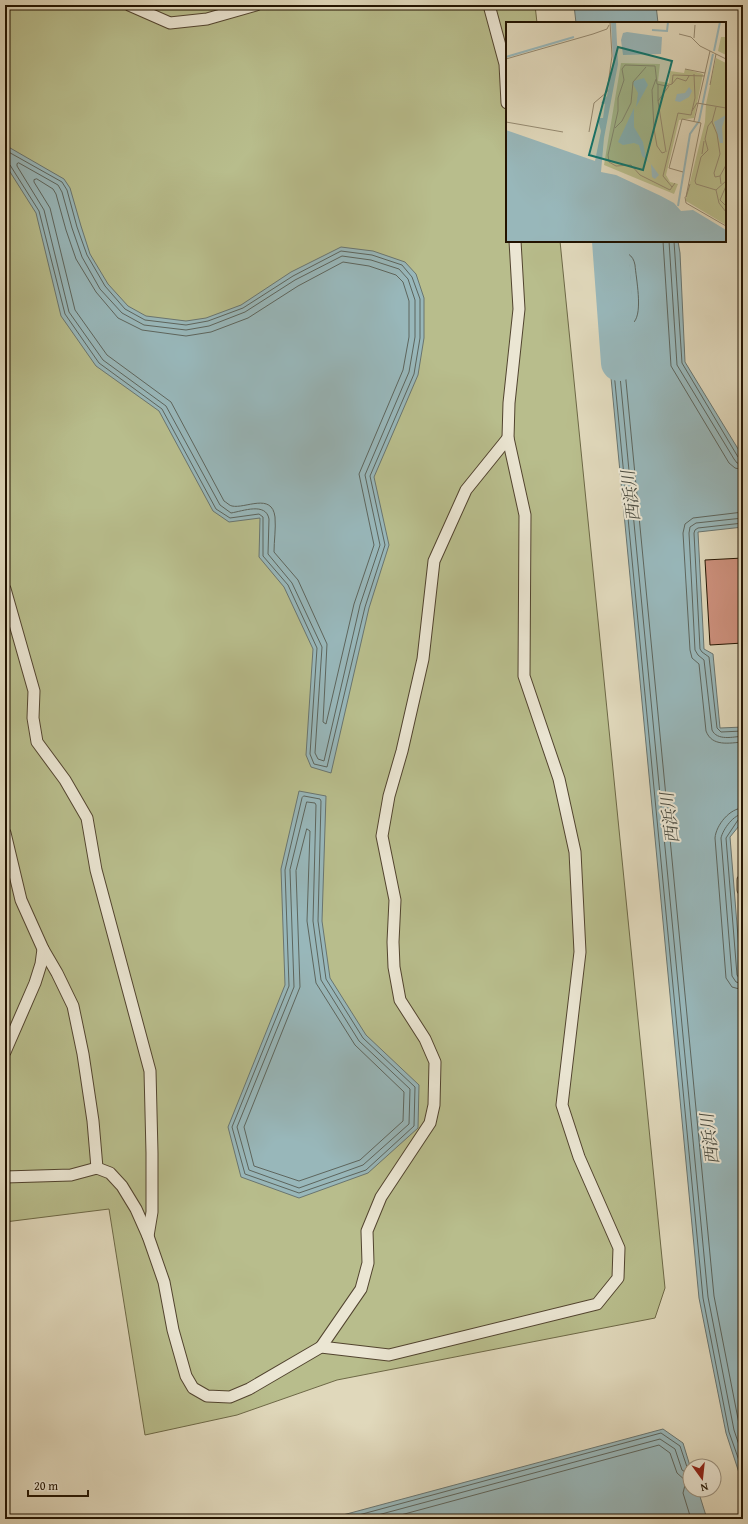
<svg xmlns="http://www.w3.org/2000/svg" width="748" height="1524" viewBox="0 0 748 1524" font-family="'Gentium Book Plus','Noto Serif JP',serif">
  <style>
    .green { fill: #b8bd8c; stroke: #6d6846 }
    .water { fill: #98b7ba; stroke: #697570 }
    .lines { fill: none; stroke-linecap: round; stroke-linejoin: round }
    .shore { stroke: #5d655d; stroke-width: 1 }
    .river { stroke: #98b7ba; stroke-width: 36 }
    .building { fill: #ce917e; stroke: #221300 }
    .lane-casing { stroke: #52442f; stroke-width: 13 }
    .lane { stroke: #ebe6d3; stroke-width: 11 }
    .labels { text-anchor: middle; dominant-baseline: central; stroke-width: 4; stroke-linejoin: round; paint-order: stroke }
    .water-label { font-size: 17px; font-style: italic; fill: #4b4c41; stroke: #ebe6d3 }
    .inset-river { fill: none; stroke: #98b7ba; stroke-width: 2 }
    .inset-road { fill: none; stroke: #948970; stroke-width: 1 }
    .view { fill: #0f766e; fill-opacity: 0.15; stroke: #0f766e; stroke-width: 2 }
    .inset-edge { fill: none; stroke: #221300; stroke-width: 2 }
  </style>
  <rect width="100%" height="100%" fill="#e0d8bb"/>
  <filter id="stains"><feTurbulence type="fractalNoise" baseFrequency=".005" numOctaves="4"/><feColorMatrix values="0 0 0 0 .2 0 0 0 0 .09 0 0 0 0 .02 0 0 0 .5 -.17"/></filter>
  <radialGradient id="worn" r=".72"><stop offset=".6" stop-color="#630" stop-opacity="0"/><stop offset="1" stop-color="#630" stop-opacity=".3"/></radialGradient>
  <!-- green -->
  <path class="green" d="M5,5H535L537,23H507V241H560L665,1288L655,1318L337,1380L237,1415L145,1435L109,1209L5,1222Z"/>
  <!-- water -->
  <g class="water">
    <path d="M574,5H656L658,23H576Z"/>
    <path d="M5,145L64,179L70,188L81,226L90,254L108,284L128,306L146,316L186,321L206,318L241,305L291,272L341,247L373,251L405,262L416,274L424,298V338L418,375L374,477L389,545L369,608L331,773L311,767L306,755L313,649L284,587L259,557L260,518L229,522L213,511L159,411L96,366L61,316L36,213L5,164Z"/>
    <path d="M600,241H678L680,253L685,362L743,457V527L698,532L704,649L713,654L720,728L743,727V821L730,837L743,1000V1485L726,1433L699,1298L605,315L624,311L620,266L603,270Z"/>
    <path d="M299,791L326,796L322,921L330,978L366,1035L419,1085L418,1128L368,1173L299,1198L241,1177L228,1127L285,985L281,869Z"/>
    <path d="M663,1429L683,1443L690,1466V1490H698L707,1519H328Z"/>
  </g>
  <g class="lines">
    <!-- shore -->
    <g class="shore">
      <path d="M5,150L62,182L67,190L77,227L87,255L105,286L125,309L145,320L186,325L208,321L243,308L293,276L341,251L372,255L402,265L412,277L420,299V338L414,374L370,476L385,545L365,607L327,767L314,764L310,754L317,648L288,585L263,556V517L259,514L230,518L216,509L162,409L99,363L65,314L39,211L10,165L5,163"/>
      <path d="M19,163L58,185L62,192L72,228L82,257L100,289L122,313L144,325L186,330L209,326L245,312L295,280L342,256L371,260L399,269L408,279L415,300V337L409,372L365,475L380,545L360,605L324,761L318,759L315,753L322,647L292,583L268,554L269,519C266,502 243,511 231,513L220,505L166,406L103,360L69,312L44,210L17,166V164Z"/>
      <path d="M37,179L53,189L56,194L66,230L76,259L96,292L118,318L142,330L186,336L211,332L248,318L298,286L343,262L369,266L396,275L403,282L409,301V337L403,370L359,474L374,545L354,604L326,724L323,722L327,644L298,580L274,552C274,541 276,529 275,517C272,492 245,509 232,506C230,506 226,502 224,501L171,402L107,355L75,310L50,208L34,182V180Z"/>
      <path d="M604,241L607,263L620,262L624,267L627,312L624,316L611,318L609,320L703,1298L729,1432L743,1472"/>
      <path d="M609,241L611,257C619,258 626,255 629,266L632,313L627,319L616,322L615,324L708,1297L734,1430L743,1457"/>
      <path d="M615,241L616,250C626,252 633,254 635,265C636,278 643,312 634,322C630,326 624,325 621,329L714,1296L740,1429L743,1438"/>
      <path d="M663,241L671,366L729,463L735,468L743,470"/>
      <path d="M669,241L677,365L734,459L737,463L743,464"/>
      <path d="M674,241L682,363L738,457L743,459"/>
      <path d="M743,512L693,518L685,524L683,533L690,650L692,658L699,664L706,731C712,747 729,743 743,742"/>
      <path d="M743,518L696,523L690,527L689,533L695,650L698,655L704,660L712,730C717,741 733,737 743,736"/>
      <path d="M743,523L698,528L695,530L694,533L700,649L702,652L709,657L717,728L721,732L743,731"/>
      <path d="M304,796L320,799L321,801L318,921L326,979L363,1038L415,1087L414,1126L366,1170L299,1193L245,1174L232,1127L289,986L285,870L302,798Z"/>
      <path d="M307,802L315,803L316,805L313,921L321,980L359,1041L410,1089L409,1124L363,1165L299,1188L249,1170L237,1127L294,987L290,870Z"/>
      <path d="M743,808C730,808 716,825 715,838L726,978L732,987L743,990"/>
      <path d="M743,814C734,814 723,829 721,838L732,976L736,982L743,984"/>
      <path d="M743,819L738,820L726,838L737,975L739,978L743,979"/>
      <path d="M307,829L310,831L307,921L316,983L355,1045L404,1092L403,1121L360,1160L299,1181L254,1166L244,1127L300,987L296,871Z"/>
      <path d="M344,1519L661,1433L680,1446L687,1467L690,1470"/>
      <path d="M363,1519L660,1439L675,1449L682,1470L690,1475"/>
      <path d="M386,1519L659,1445L670,1453L677,1473L686,1481L683,1493L691,1519"/>
    </g>
    <!-- river -->
    <path class="river" d="M610,241L619,363"/>
  </g>
  <!-- building -->
  <path class="building" d="M743,558V643L710,645L705,560Z"/>
  <g class="lines">
    <defs>
      <g id="lane">
        <path d="M129,5L170,23L207,19L256,5"/>
        <path d="M489,5L505,64L507,103"/>
        <path d="M5,589L34,691L33,718L37,742L65,780L87,818L96,870L150,1071L152,1153V1212L148,1236"/>
        <path d="M5,833L21,900L43,949L41,964L35,983L5,1052"/>
        <path d="M743,880V890"/>
        <path d="M43,949L57,973L73,1006L83,1054L93,1121L97,1168"/>
        <path d="M5,1177L71,1175L97,1168L110,1173L122,1186L136,1209L148,1236L164,1282L173,1330L186,1376L193,1388L207,1396L230,1397L249,1389L321,1347L389,1355L597,1304L618,1278L619,1248L579,1157L562,1105L580,952L575,852L559,779L524,676L525,515L508,438L509,403L519,309L515,241"/>
        <path d="M321,1347L361,1289L368,1263L367,1231L381,1197L430,1123L434,1105L435,1062L425,1039L400,1000L394,967L393,942L395,900L382,836L389,796L402,751L423,659L434,561L466,490L508,438"/>
      </g>
    </defs>
    <!-- lane casing -->
    <use href="#lane" class="lane-casing"/>
    <!-- lane -->
    <use href="#lane" class="lane"/>
  </g>
  <g class="labels">
    <!-- water labels -->
    <g class="water-label">
      <text transform="translate(630 496) rotate(-97)">西浜川</text>
      <text transform="translate(669 818) rotate(-97)">西浜川</text>
      <text transform="translate(709 1139) rotate(-97)">西浜川</text>
    </g>
  </g>
  <!-- overview -->
  <g transform="translate(506 22)">
    <rect width="220" height="220" fill="#e0d8bb"/>
    <path d="M215,15H220V33L212,29ZM210,36L220,41V203L180,179V176L199,100L200,82ZM115,41L154,42L152,59L163,61L164,49L178,51L179,47L197,52L188,96L173,98L160,153L164,160L172,162L168,172L98,143Z" fill="#b8bd8c"/>
    <path d="M105,0H110L112,42L98,116L95,150L110,153L155,174L168,181L175,189L187,188L220,208V220H0V108L89,139L95,109L92,98V96H97L99,82L95,81L101,74L107,40ZM121,10L156,15L155,32L117,33L115,18L117,11ZM138,56L142,63L130,85L132,71L127,62L128,59ZM183,65L186,69L183,75L174,80L169,79L171,72L179,71ZM128,86V105L137,120L140,136L145,142L153,153L149,157L146,155L145,142L136,134L133,123L128,121L117,123L112,120ZM220,93L216,105L217,121H214L208,100Z" fill="#98b7ba"/>
    <path class="inset-river" d="M146,8L161,9L162,0M208,29L214,0M0,35L68,15M172,184L184,112L193,99L207,32"/>
    <path class="inset-road" d="M173,12L185,15L194,24L220,37M188,16L189,3M0,37L87,12L101,7L103,3M179,47L199,51M150,57L146,68L148,107L151,124L156,131L159,130M166,62L171,56L180,59L183,54M204,63L210,32M152,79V62M210,85L206,100L211,112L214,132L208,151L209,155L214,154M186,89L191,81L220,86M188,99L204,29M206,99L202,104L199,117L202,128L195,135L189,159L190,162L210,168L213,181L220,190M0,100L57,110M109,106L116,99L125,81L127,60L140,45M83,110L88,81L101,70L106,34L104,0M160,130L152,79L163,64M196,132L198,119M177,150L163,146L176,97L195,101L180,175L184,162M169,161L164,168L134,153L125,143L110,144L103,140L102,133L112,89V76L118,58L116,47L119,43L149,44L151,62L160,64L166,62L167,53L198,54M215,162L214,154L220,143M220,164L214,178L220,184M166,165L157,154L172,91L185,93L189,76L188,52M210,168L220,159M179,175L180,181L220,204"/>
    <path class="view" d="M112,25L166,39L137,148L83,133Z"/>
    <rect width="220" height="220" class="inset-edge"/>
  </g>
  <!-- margin -->
  <rect width="748" height="1524" fill="none" stroke="#e0d8bb" stroke-width="20"/>
  <rect x="6" y="6" width="736" height="1512" fill="none" stroke="#221300" stroke-width="2"/>
  <rect x="10" y="10" width="728" height="1504" fill="none" stroke="#221300"/>
  <!-- north arrow -->
  <g transform="translate(702 1478) rotate(165)"><circle r="19" fill="#ebe6d3" stroke="#9b927f"/>
  <path d="M0-3L7 15L0 10L-7 15Z" fill="#8f2418"/>
  <text y="-6" font-size="11" font-weight="bold" text-anchor="middle" fill="#221300">N</text>
  </g>
  <!-- scale -->
  <path d="M28 1490v6h60v-6" fill="none" stroke="#221300" stroke-width="2"/>
  <text x="34" y="1490" font-size="12" fill="#221300" stroke="#ebe6d3" stroke-width="3" paint-order="stroke">20 m</text>
  <rect width="100%" height="100%" filter="url(#stains)"/>
  <rect width="100%" height="100%" fill="url(#worn)"/>
</svg>
